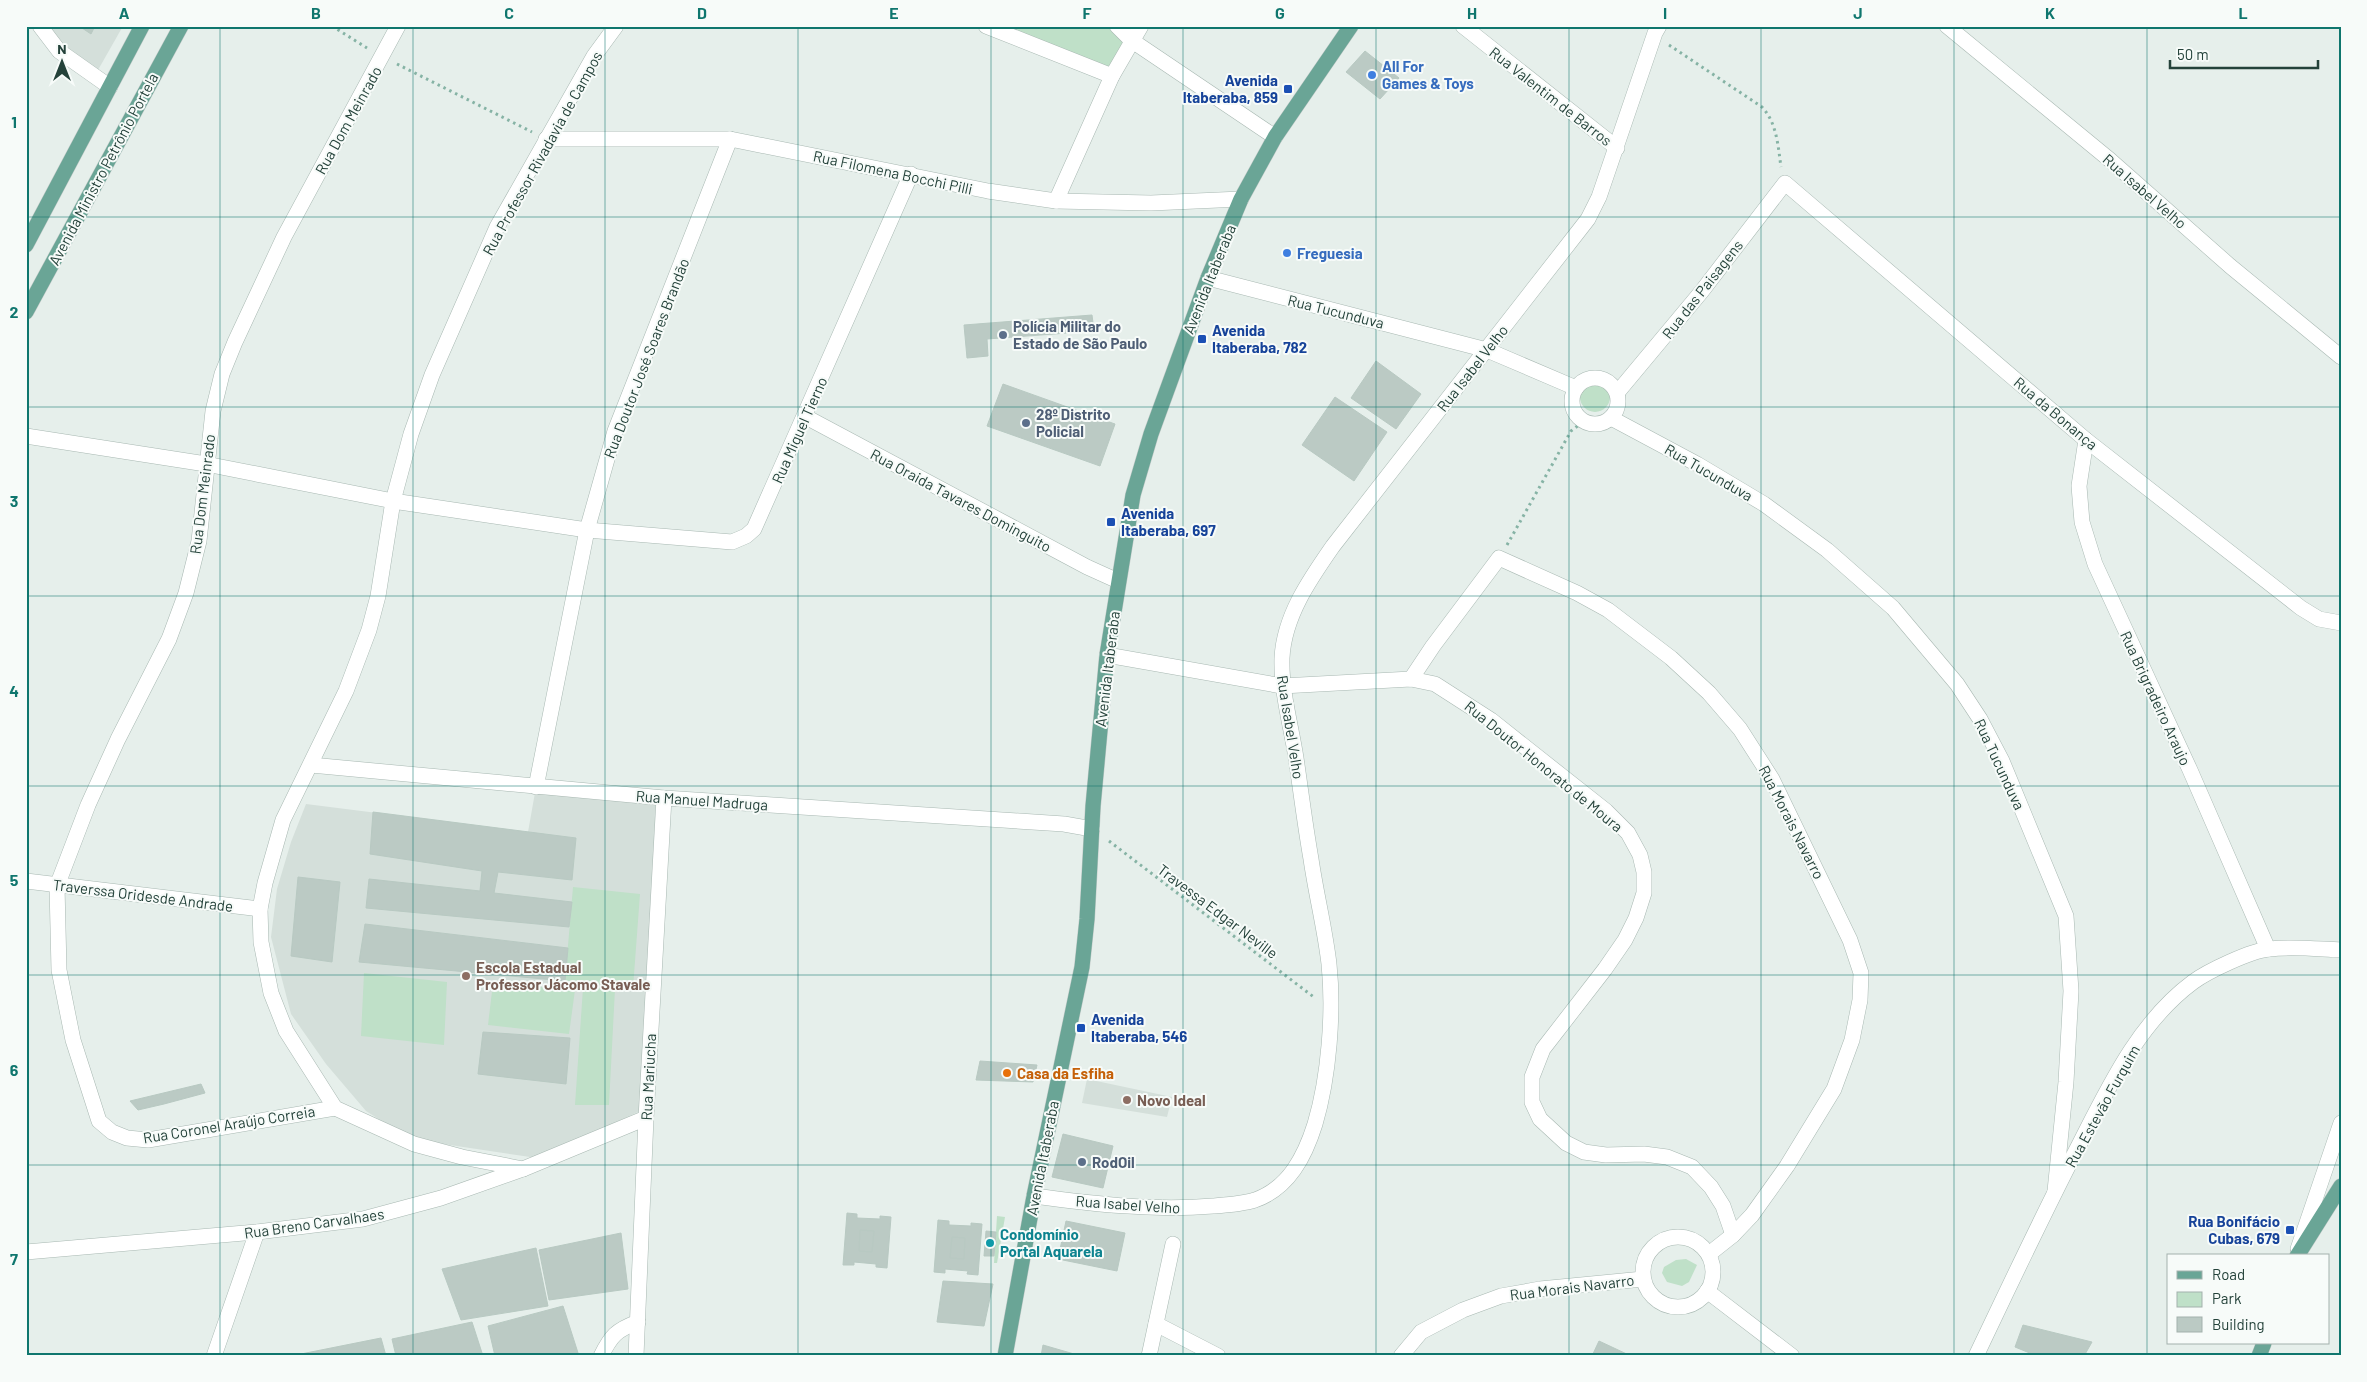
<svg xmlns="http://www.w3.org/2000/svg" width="2367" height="1382" viewBox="0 0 2367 1382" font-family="Barlow,sans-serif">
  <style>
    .built { fill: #d4dfda }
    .green { fill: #bfe0c8 }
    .building { fill: #bbcac4; stroke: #b8c9c2 }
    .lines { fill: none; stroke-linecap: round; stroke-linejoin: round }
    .minor-casing { stroke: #a8b8b2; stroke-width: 16 }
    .major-casing { stroke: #c2cac8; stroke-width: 16 }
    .path { stroke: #86b3a5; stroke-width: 3; stroke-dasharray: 2.5 4; stroke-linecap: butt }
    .minor { stroke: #fff; stroke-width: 15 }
    .major { stroke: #6aa596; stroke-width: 15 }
    .grid { fill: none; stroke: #0f766e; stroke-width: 1; stroke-opacity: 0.55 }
    .shop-dot { fill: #3f7fe0; stroke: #f7fbf9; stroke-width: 2 }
    .transit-dot { fill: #1a4fb4; stroke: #f7fbf9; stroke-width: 2 }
    .service-dot { fill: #5c6f8a; stroke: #f7fbf9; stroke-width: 2 }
    .education-dot { fill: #8d6e63; stroke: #f7fbf9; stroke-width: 2 }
    .food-dot { fill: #e8710a; stroke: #f7fbf9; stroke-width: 2 }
    .culture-dot { fill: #0f9aa8; stroke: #f7fbf9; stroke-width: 2 }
    .labels { text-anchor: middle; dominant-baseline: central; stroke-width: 4; stroke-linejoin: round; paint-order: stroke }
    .shop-label { font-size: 15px; font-weight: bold; fill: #366cbe; stroke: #f7fbf9; text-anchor: start }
    .transit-label { font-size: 15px; font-weight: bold; fill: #164399; stroke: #f7fbf9; text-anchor: start }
    .street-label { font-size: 15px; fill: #24423a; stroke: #f7fbf9 }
    .service-label { font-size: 15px; font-weight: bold; fill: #4e5e75; stroke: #f7fbf9; text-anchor: start }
    .education-label { font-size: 15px; font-weight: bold; fill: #785e54; stroke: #f7fbf9; text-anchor: start }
    .food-label { font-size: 15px; font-weight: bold; fill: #c56008; stroke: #f7fbf9; text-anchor: start }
    .culture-label { font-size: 15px; font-weight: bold; fill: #0d838f; stroke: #f7fbf9; text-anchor: start }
    .neatline { fill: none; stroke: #0f766e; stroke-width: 2 }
    .grid-label { font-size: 16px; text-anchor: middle; font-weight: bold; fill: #0f766e }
  </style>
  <rect width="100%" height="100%" fill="#e6efeb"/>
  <!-- built -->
  <g class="built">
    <path d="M48,26H123L98,70L63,47Z"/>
    <path d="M536,787L656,791L649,1107L537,1158L410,1139L366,1111L326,1064L291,1014L271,937L277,889L291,842L306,804L528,832Z"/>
    <path d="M1087,1079L1172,1097L1167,1117L1082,1103Z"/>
  </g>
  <!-- green -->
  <g class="green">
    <path d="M988,26H1117L1131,40L1112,76Z"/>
    <circle cx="1595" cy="397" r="15"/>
    <path d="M573,887L640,894L633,988L565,981Z"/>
    <path d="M364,973L447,982L444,1045L361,1036Z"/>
    <path d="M493,983L575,990L569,1034L488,1025Z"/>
    <path d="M583,988L615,989L609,1105H575Z"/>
    <path d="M997,1216L1005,1217L997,1263H994Z"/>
    <path d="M1686,1259L1697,1265L1689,1282L1682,1286L1667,1282L1662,1273L1664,1267L1676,1260Z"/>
  </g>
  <!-- building -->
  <g class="building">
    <path d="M79,26H95L91,34Z"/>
    <path d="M1365,51L1399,78L1380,99L1346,72Z"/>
    <path d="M1092,315L1094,331L987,339L988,356L967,358L964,325Z"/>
    <path d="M1376,361L1421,394L1396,429L1351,398Z"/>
    <path d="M1003,384L1115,424L1100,466L987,426Z"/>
    <path d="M1335,397L1387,432L1354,481L1302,445Z"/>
    <path d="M373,812L576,838L572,880L498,872L494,893L572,902L569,927L366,908L369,879L480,891L482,871L370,854Z"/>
    <path d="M298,877L340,882L332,962L291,956Z"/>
    <path d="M365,924L568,948L565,981L359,962Z"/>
    <path d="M483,1032L570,1038L566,1084L478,1074Z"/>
    <path d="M980,1061L1037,1065L1033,1082L976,1080Z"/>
    <path d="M201,1084L205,1093L164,1104L138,1110L130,1101Z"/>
    <path d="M1063,1134L1113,1146L1103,1188L1052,1177Z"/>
    <path d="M847,1213L857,1214V1218L880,1219V1216L891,1217L887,1268L876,1267V1264L854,1262V1265H843Z"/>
    <path d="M938,1220L949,1221V1225L971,1226V1223L982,1224L978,1275L967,1274L968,1271L945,1269V1273L934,1272Z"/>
    <path d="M1066,1221L1125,1233L1117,1271L1058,1259Z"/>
    <path d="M860,1230L874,1231L872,1252L859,1251Z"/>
    <path d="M986,1231L996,1232L994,1256H984Z"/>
    <path d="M621,1233L628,1289L549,1300L539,1250Z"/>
    <path d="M952,1237L965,1238L964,1259L950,1258Z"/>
    <path d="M986,1241H996L995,1246H985Z"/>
    <path d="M536,1248L548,1306L461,1320L442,1269Z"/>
    <path d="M943,1281L993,1284L984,1326L937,1322Z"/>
    <path d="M563,1306L579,1356H495L488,1326Z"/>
    <path d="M472,1322L483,1356H396L392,1339Z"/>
    <path d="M2023,1325L2092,1342L2084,1356H2037L2015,1347Z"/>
    <path d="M381,1338L386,1356H302L301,1354Z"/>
    <path d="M1599,1341L1631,1356H1592Z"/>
    <path d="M1043,1345L1081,1356H1041Z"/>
  </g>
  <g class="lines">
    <defs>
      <g id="minor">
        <path d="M40,26L59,51L110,87"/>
        <path d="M986,26L1112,76"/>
        <path d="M1117,26L1131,40L1275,137"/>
        <path d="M1463,26L1617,148"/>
        <path d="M1947,26L2110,160L2230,266L2341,357"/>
        <path d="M546,139H730L988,191L1056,201L1151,203L1241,199"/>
        <path d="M1056,201L1112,76L1141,26"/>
        <path d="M1208,278L1487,350L1576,388"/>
        <circle cx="1595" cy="401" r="23"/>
        <path d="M1617,393L1702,291L1785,183L2086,440L2301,608L2319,619L2341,623"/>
        <path d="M806,417L1087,567L1118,581"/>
        <path d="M1611,418L1697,464L1764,504L1827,550L1893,608L1957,684L1980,719L2002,761L2066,916L2071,991L2066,1082L2055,1191"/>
        <path d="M26,436L206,464L393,501L587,530L732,542L746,536L754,529L911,174"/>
        <path d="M2086,440L2079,486L2082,522L2095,564L2190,770L2268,949"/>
        <path d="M1107,655L1282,686L1411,679L1435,684L1491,720L1606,811L1628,833L1640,855L1644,872V893L1636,918L1625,940L1605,969L1543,1049L1532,1077V1102L1540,1119L1566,1143L1584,1152L1606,1155L1644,1154L1667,1157L1692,1167L1711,1187L1723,1206L1733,1235"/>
        <path d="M1411,679L1433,646L1499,558L1577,593L1608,610L1671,658L1709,693L1740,729L1772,779L1850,940L1861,973L1860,1000L1852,1040L1834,1089L1787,1166L1752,1215L1733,1235L1709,1254"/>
        <path d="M311,765L664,798L1064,824L1092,829"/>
        <path d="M536,787L587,530L615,431L730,139"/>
        <path d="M26,881L260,909"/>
        <path d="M335,1108L148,1140L127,1138L112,1132L99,1121L73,1040L59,970L57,886L88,805L118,739L169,639L186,593L199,541L213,411L222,374L235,342L284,237L398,26"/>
        <path d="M523,1169L462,1157L414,1144L335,1108L286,1031L271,993L261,942L260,909L265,883L283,820L346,691L369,630L378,596L393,501L411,434L432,375L497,227L594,56L616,26"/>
        <path d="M1034,1196C1094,1204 1153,1211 1213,1206C1227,1205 1242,1204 1255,1200C1289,1188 1305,1156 1315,1124C1329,1077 1334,1012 1329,964C1325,929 1316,894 1311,859C1305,825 1301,792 1296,758C1291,725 1281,692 1282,658C1284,616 1310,579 1333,546L1588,219L1599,197L1655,33L1659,26"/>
        <circle cx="1678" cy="1272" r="35"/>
        <path d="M2298,1249L2341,1123"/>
        <path d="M26,1252L257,1232L363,1219L441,1198L523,1169L646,1118"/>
        <path d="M1707,1291L1792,1356"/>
        <path d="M1156,1324L1218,1356"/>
        <path d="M214,1356L257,1232"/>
        <path d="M601,1356C611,1336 616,1330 638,1322"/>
        <path d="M636,1356L646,1118L664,798"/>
        <path d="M1149,1356L1173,1244"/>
        <path d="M1401,1356L1421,1332L1463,1310L1501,1296L1540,1289L1643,1279"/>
        <path d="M1976,1356C2010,1285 2043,1214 2079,1145C2109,1086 2139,1022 2193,982C2208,971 2250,951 2269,949C2292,946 2317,949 2341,950"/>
      </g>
      <g id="major">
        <path d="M26,245L142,26"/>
        <path d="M26,312L181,26"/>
        <path d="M2297,1256L2341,1186"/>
        <path d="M1005,1356L1034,1196L1082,967L1087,919L1093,806L1107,655L1133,495L1151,434L1208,278L1241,199L1275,137L1351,26"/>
        <path d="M2259,1356L2264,1343"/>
      </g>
    </defs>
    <!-- minor casing -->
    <use href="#minor" class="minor-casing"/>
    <!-- major casing -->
    <use href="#major" class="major-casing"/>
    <!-- path -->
    <g class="path">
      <path d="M332,26L367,48"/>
      <path d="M1669,45L1762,107C1777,123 1778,146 1781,167"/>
      <path d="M397,64L532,132"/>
      <path d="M1507,545L1571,431L1584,421"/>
      <path d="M1109,841L1315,998"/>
    </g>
    <!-- minor -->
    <use href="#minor" class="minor"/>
    <!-- major -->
    <use href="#major" class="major"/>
  </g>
  <!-- grid -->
  <path class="grid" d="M220,26V1356M413,26V1356M605,26V1356M798,26V1356M991,26V1356M1183,26V1356M1376,26V1356M1569,26V1356M1761,26V1356M1954,26V1356M2147,26V1356M26,217H2341M26,407H2341M26,596H2341M26,786H2341M26,975H2341M26,1165H2341"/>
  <!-- markers -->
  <g class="shop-dot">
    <circle cx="1372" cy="75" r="5"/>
    <circle cx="1287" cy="253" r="5"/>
  </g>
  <g class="transit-dot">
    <rect x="1283" y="84" width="10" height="10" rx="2.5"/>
    <rect x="1197" y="334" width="10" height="10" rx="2.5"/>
    <rect x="1106" y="517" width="10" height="10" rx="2.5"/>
    <rect x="1076" y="1023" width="10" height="10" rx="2.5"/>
    <rect x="2285" y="1225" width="10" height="10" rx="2.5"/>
  </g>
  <g class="service-dot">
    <circle cx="1003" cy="335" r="5"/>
    <circle cx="1026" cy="423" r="5"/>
    <circle cx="1082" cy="1162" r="5"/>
  </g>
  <g class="education-dot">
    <circle cx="466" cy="976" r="5"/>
    <circle cx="1127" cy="1100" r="5"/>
  </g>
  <circle class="food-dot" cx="1007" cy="1073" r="5"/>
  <circle class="culture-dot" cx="990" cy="1243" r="5"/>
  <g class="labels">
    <!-- shop labels -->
    <g class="shop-label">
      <text x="1382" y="66">All For<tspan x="1382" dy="17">Games &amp; Toys</tspan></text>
      <text x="1297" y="253">Freguesia</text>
    </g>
    <!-- transit labels -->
    <g class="transit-label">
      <text x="1278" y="80" text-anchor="end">Avenida<tspan x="1278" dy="17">Itaberaba, 859</tspan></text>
      <text x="1212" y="330">Avenida<tspan x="1212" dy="17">Itaberaba, 782</tspan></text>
      <text x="1121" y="513">Avenida<tspan x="1121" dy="17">Itaberaba, 697</tspan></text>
      <text x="1091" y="1019">Avenida<tspan x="1091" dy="17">Itaberaba, 546</tspan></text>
      <text x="2280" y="1221" text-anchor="end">Rua Bonifácio<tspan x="2280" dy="17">Cubas, 679</tspan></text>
    </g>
    <!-- street labels -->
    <g class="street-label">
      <text transform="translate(1551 96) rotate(38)">Rua Valentim de Barros</text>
      <text transform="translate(348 120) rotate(-61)">Rua Dom Meinrado</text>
      <text transform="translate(542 153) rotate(-61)">Rua Professor Rivadavia de Campos</text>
      <text transform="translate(103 169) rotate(-62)">Avenida Ministro Petrônio Portela</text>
      <text transform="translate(893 172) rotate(12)">Rua Filomena Bocchi Pilli</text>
      <text transform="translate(2145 191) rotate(41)">Rua Isabel Velho</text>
      <text transform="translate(1209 279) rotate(-68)">Avenida Itaberaba</text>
      <text transform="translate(1702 289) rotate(-52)">Rua das Paisagens</text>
      <text transform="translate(1336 311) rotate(14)">Rua Tucunduva</text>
      <text transform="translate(646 358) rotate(-69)">Rua Doutor José Soares Brandão</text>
      <text transform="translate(1472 368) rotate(-52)">Rua Isabel Velho</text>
      <text transform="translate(2056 413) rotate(40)">Rua da Bonança</text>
      <text transform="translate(799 430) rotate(-66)">Rua Miguel Tierno</text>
      <text transform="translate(1709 472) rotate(30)">Rua Tucunduva</text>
      <text transform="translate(202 494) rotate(-83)">Rua Dom Meinrado</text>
      <text transform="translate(961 500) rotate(28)">Rua Oraida Tavares Dominguito</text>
      <text transform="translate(1107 669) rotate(-83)">Avenida Itaberaba</text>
      <text transform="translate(2156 698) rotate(65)">Rua Brigradeiro Araujo</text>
      <text transform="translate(1291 727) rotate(81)">Rua Isabel Velho</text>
      <text transform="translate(2000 764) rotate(65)">Rua Tucunduva</text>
      <text transform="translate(1544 766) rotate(39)">Rua Doutor Honorato de Moura</text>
      <text transform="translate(702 800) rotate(4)">Rua Manuel Madruga</text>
      <text transform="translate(1792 822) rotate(63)">Rua Morais Navarro</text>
      <text transform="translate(143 895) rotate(7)">Traverssa Oridesde Andrade</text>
      <text transform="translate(1218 911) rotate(37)">Travessa Edgar Neville</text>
      <text transform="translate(648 1077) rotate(-87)">Rua Mariucha</text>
      <text transform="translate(2102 1106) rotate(-61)">Rua Estevão Furquim</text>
      <text transform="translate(229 1124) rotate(-9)">Rua Coronel Araújo Correia</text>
      <text transform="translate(1042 1158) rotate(-79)">Avenida Itaberaba</text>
      <text transform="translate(1128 1204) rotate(4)">Rua Isabel Velho</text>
      <text transform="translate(314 1223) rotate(-8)">Rua Breno Carvalhaes</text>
      <text transform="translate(1572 1287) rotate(-7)">Rua Morais Navarro</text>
    </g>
    <!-- service labels -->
    <g class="service-label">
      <text x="1013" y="326">Polícia Militar do<tspan x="1013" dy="17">Estado de São Paulo</tspan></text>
      <text x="1036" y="414">28º Distrito<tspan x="1036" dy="17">Policial</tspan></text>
      <text x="1092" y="1162">RodOil</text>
    </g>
    <!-- education labels -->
    <g class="education-label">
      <text x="476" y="967">Escola Estadual<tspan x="476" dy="17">Professor Jácomo Stavale</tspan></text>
      <text x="1137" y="1100">Novo Ideal</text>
    </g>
    <!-- food labels -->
    <g class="food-label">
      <text x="1017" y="1073">Casa da Esfiha</text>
    </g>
    <!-- culture labels -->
    <g class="culture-label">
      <text x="1000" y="1234">Condomínio<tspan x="1000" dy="17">Portal Aquarela</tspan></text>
    </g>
  </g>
  <!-- border -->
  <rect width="2367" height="1382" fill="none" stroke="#f7fbf9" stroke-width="55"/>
  <!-- legend -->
  <rect x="2167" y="1254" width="162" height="90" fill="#f7fbf9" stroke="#a3b1ad"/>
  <rect x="2177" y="1271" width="25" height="8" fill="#6aa596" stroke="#a3b1ad"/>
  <text x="2212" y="1280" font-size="15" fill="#24423a">Road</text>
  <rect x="2177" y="1292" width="25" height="15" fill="#bfe0c8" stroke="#a3b1ad"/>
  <text x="2212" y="1304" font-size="15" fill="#24423a">Park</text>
  <rect x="2177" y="1317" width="25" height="15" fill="#bbcac4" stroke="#a3b1ad"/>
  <text x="2212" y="1330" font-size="15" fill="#24423a">Building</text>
  <!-- north arrow -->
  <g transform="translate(62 62)" stroke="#f7fbf9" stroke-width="4" paint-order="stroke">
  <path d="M0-4L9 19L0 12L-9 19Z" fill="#24423a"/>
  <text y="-8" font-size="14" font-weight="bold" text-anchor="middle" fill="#24423a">N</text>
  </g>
  <!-- scale -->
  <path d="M2170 60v8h148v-8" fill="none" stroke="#24423a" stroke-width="2.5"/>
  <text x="2177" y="60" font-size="15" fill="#24423a" stroke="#f7fbf9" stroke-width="4" paint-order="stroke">50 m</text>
  <rect x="28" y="28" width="2312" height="1326" class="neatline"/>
  <g class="grid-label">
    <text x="124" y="19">A</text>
    <text x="316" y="19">B</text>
    <text x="509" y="19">C</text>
    <text x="702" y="19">D</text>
    <text x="894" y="19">E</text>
    <text x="1087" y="19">F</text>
    <text x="1280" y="19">G</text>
    <text x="1472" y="19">H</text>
    <text x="1665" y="19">I</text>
    <text x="1858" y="19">J</text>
    <text x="2050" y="19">K</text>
    <text x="2243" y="19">L</text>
    <text x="14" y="128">1</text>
    <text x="14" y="318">2</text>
    <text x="14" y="507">3</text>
    <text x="14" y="697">4</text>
    <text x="14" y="886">5</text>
    <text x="14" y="1076">6</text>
    <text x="14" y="1265">7</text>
  </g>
</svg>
